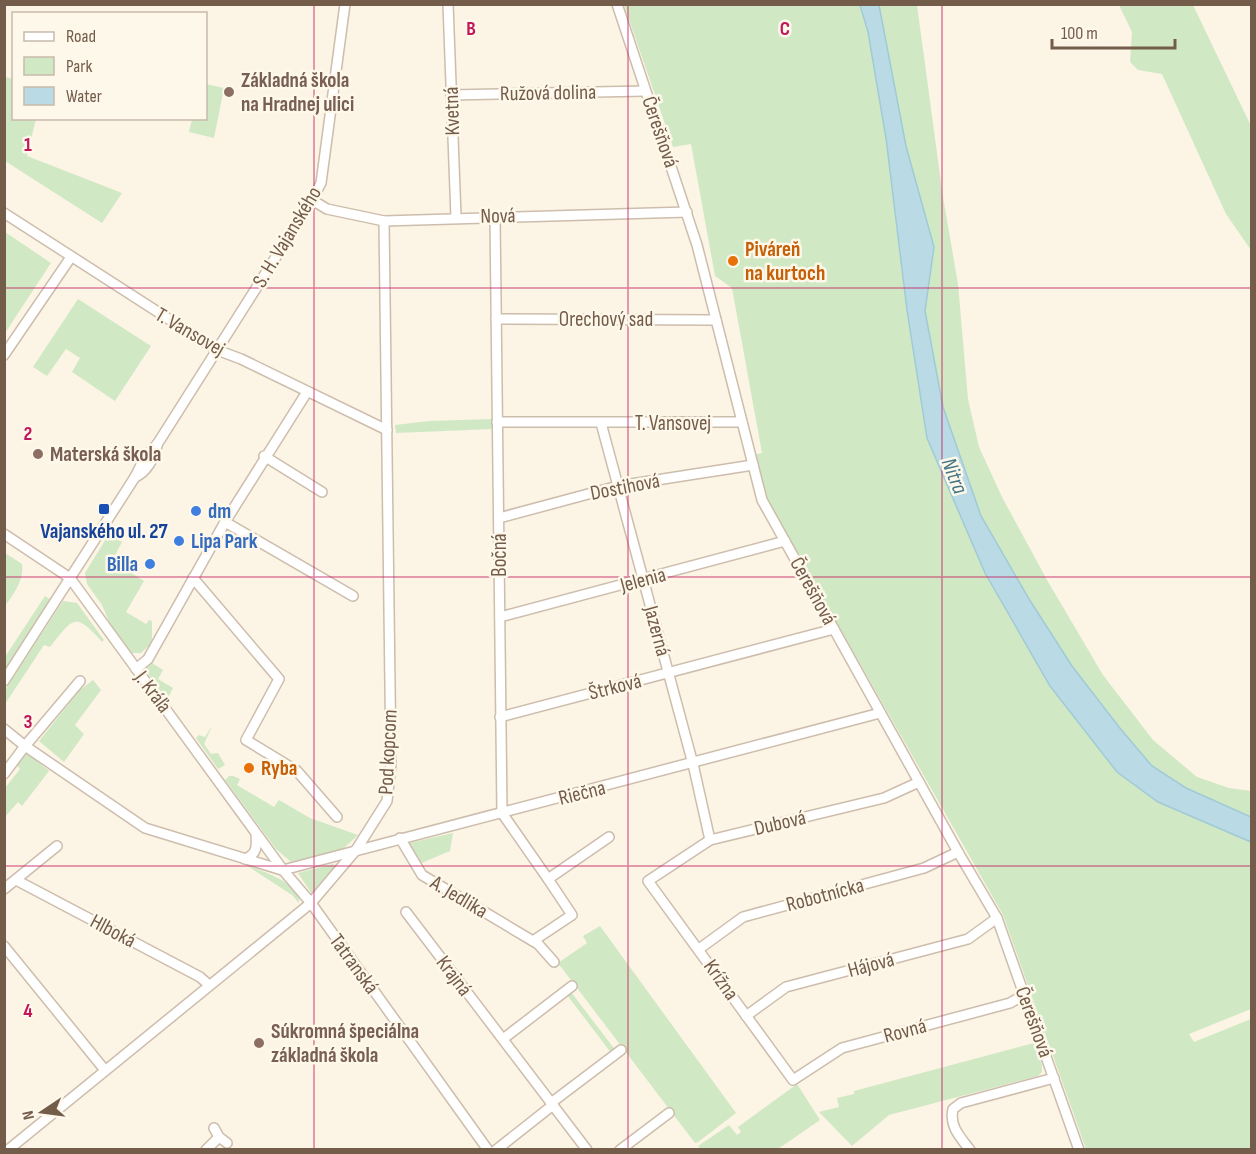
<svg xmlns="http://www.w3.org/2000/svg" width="1256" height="1154" viewBox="0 0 1256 1154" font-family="'Sofia Sans Condensed',sans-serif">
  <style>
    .green { fill: #d0e9c4 }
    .water { fill: #badbe5; stroke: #a0cad6; stroke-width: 1.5 }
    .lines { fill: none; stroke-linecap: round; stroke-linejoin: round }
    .street-casing { stroke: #cdbdac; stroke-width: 12 }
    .street { stroke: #fff; stroke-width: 9 }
    .grid { fill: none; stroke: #c2185b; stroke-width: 1.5; stroke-opacity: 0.55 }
    .education-dot { fill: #8d6e63; stroke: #fef8eb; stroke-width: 2 }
    .food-dot { fill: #e8710a; stroke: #fef8eb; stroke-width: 2 }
    .transit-dot { fill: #1a4fb4; stroke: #fef8eb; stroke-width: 2 }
    .shop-dot { fill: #3f7fe0; stroke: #fef8eb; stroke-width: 2 }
    .labels { text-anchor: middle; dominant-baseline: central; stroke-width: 5; stroke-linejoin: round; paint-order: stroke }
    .education-label { font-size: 21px; font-weight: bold; fill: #785e54; stroke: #fef8eb; text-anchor: start }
    .street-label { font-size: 21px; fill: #745c4b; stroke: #fef8eb }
    .food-label { font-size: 21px; font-weight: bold; fill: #c56008; stroke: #fef8eb; text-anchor: start }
    .shop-label { font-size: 21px; font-weight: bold; fill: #366cbe; stroke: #fef8eb; text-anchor: start }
    .transit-label { font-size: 21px; font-weight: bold; fill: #164399; stroke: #fef8eb }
    .water-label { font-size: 22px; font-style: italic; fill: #457786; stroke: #fef8eb }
    .grid-label { font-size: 20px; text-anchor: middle; font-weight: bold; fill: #c2185b; stroke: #fef8eb; stroke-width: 5; stroke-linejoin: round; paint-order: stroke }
  </style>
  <rect width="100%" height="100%" fill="#fcf4e5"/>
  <!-- green -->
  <g class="green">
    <path d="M624,5H860L868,32L886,138L907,310L927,438L985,573L1158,802L1251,842V1009L1189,1034L1194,1042L1251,1019V1149H1086L1003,915L776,516L763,489L753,455L762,453L732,288L715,276L691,144L673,147Z"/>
    <path d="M879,5H917L943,197L958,284L968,399L979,447L1002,497L1047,580L1103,675L1153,740L1197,777L1229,788L1251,791V817L1186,788L1152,766L1119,727L1072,666L1029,599L981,516L943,407L925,311L934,247L906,146Z"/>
    <path d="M1119,5H1193L1251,126V250L1226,214L1162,74L1138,70L1130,62L1132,32Z"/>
    <path d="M5,77L13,79L14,118L36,119L27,156L122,193L102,223L5,161Z"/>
    <path d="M206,84L224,88L214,138L189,132L192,119L206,118Z"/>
    <path d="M5,232L51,263L5,333Z"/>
    <path d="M78,299L151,346L115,401L72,372L80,358L66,349L47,376L33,367Z"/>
    <path d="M492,419V429L396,433L395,425L429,421Z"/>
    <path d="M109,534L122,542L112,561L144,581L126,612L146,624L149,620L152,621V643L141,653H132L110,624L102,605L87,584L85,573Z"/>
    <path d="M5,553L22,564C24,581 14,593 5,606Z"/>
    <path d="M45,596L51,600L5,672V657Z"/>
    <path d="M63,601L77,603L104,640L102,642C75,611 73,618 50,647L44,645L5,704V690Z"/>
    <path d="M148,663H152L163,670L158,679L173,688L167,700L144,668Z"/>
    <path d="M93,680L101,690L75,725L84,734L64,762L39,741L80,690Z"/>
    <path d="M212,726L204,744L211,754L218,753L225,765L218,769L196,738L199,735L205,737Z"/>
    <path d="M27,753L49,771L22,806L18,802L5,817V788L20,769L16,764L23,754Z"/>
    <path d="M229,776H233L240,779L237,785L274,807L279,800L310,818L358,835L343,849L291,862L276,849L225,780Z"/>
    <path d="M453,833L450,851L419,864L409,846V843Z"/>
    <path d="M333,864L335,866V869L312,894L298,873Z"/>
    <path d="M246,865C262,871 301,883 299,903L292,895Z"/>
    <path d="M600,926L736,1113L698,1142L695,1143L558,963L587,943L583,936Z"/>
    <path d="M571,992L616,1051L612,1054L567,995Z"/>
    <path d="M1034,1043L1042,1065V1072L1038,1076L889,1115L852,1146L819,1112L839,1107L837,1098L854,1094V1091Z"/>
    <path d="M797,1084L820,1120L778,1149L701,1150L698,1146L729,1125L737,1135L741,1132L738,1127Z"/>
  </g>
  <!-- water -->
  <path class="water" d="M860,5H879L906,146L934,247L925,311L943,407L981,516L1029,599L1072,666L1119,727L1152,766L1186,788L1251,817V842L1158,802L1117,772L1050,686L985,573L927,438L907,310L886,138L868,32Z"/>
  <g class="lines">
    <defs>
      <g id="street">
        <path d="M448,4L456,217"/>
        <path d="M617,4L697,245L762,500L958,852L997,918L1079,1150"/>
        <path d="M451,95L645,91"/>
        <path d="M312,200L327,209L384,221L687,212"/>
        <path d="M4,213L217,350L241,359L387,430"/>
        <path d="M495,216L502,813L548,879L609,837"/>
        <path d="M496,319L716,320"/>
        <path d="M4,355L71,257"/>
        <path d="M497,422H742"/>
        <path d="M601,423L693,764L710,840"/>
        <path d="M264,456L322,492"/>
        <path d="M135,477C146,473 155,457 157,446"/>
        <path d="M499,518L618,486L753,465"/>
        <path d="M225,522L353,596"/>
        <path d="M4,534L70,578L283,870L311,903L488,1150"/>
        <path d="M193,578L279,679L246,740L297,771L337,817"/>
        <path d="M500,617L785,541"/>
        <path d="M136,669L148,659L225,522L307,392"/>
        <path d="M4,681L135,477L143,461L158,443L312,200L321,183L345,4"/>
        <path d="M500,717L834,629"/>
        <path d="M4,729L25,746L145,828L282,870"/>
        <path d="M4,774L25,746L80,681"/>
        <path d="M919,782L884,798L710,840L648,881L793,1080L842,1048L1010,1003L1024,995"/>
        <path d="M400,838L422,875L538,944L554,962"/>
        <path d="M245,859C257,854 257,847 256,834"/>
        <path d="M283,870L880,713"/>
        <path d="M16,880L200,977L209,985"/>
        <path d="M4,889L57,846"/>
        <path d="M406,912L587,1150"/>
        <path d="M533,941L572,915L548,879"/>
        <path d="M4,946L104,1069"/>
        <path d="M699,949L743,917L924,868L958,852"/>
        <path d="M746,1016L786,987L968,939L997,918"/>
        <path d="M503,1039L572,986"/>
        <path d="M551,1103L621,1050"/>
        <path d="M214,1128L219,1137L227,1143"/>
        <path d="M8,1150L311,903L356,850L387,801L391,763L384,221"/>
        <path d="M206,1150L219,1137"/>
        <path d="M496,1150L553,1105"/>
        <path d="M620,1150L669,1113"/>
        <path d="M970,1150C960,1137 949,1126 953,1109L961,1103L1054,1078"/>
      </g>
    </defs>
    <!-- street casing -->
    <use href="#street" class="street-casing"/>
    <!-- street -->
    <use href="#street" class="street"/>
  </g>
  <!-- grid -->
  <path class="grid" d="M314,4V1150M628,4V1150M942,4V1150M4,288H1252M4,577H1252M4,866H1252"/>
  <!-- markers -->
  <g class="education-dot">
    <circle cx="229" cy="92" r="6"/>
    <circle cx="38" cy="454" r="6"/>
    <circle cx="259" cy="1043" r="6"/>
  </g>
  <g class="food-dot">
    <circle cx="733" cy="261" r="6"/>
    <circle cx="249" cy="768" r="6"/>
  </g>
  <rect class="transit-dot" x="98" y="503" width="12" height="12" rx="3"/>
  <g class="shop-dot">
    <circle cx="196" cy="511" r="6"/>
    <circle cx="179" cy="541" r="6"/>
    <circle cx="150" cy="564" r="6"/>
  </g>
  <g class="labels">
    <!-- education labels -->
    <g class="education-label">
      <text x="241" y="80">Základná škola<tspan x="241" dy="24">na Hradnej ulici</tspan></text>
      <text x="50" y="454">Materská škola</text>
      <text x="271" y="1031">Súkromná špeciálna<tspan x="271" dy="24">základná škola</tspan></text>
    </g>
    <!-- street labels -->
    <g class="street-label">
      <text transform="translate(548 93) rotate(-1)">Ružová dolina</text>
      <text transform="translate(452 111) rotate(-92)">Kvetná</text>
      <text transform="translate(660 132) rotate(71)">Čerešňová</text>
      <text transform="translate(498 216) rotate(-1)">Nová</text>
      <text transform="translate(287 237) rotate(-59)">S. H. Vajanského</text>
      <text x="606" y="319">Orechový sad</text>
      <text transform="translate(190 332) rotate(30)">T. Vansovej</text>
      <text x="673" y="423">T. Vansovej</text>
      <text transform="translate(625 487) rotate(-11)">Dostihová</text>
      <text transform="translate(499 555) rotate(-90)">Bočná</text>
      <text transform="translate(643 580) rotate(-15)">Jelenia</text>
      <text transform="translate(813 591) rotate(61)">Čerešňová</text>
      <text transform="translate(657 631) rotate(75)">Jazerná</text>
      <text transform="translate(615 687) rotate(-14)">Štrková</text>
      <text transform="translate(153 692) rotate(53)">J. Kráľa</text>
      <text transform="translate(388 752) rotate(-87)">Pod kopcom</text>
      <text transform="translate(582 793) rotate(-14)">Riečna</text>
      <text transform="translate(780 823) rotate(-13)">Dubová</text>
      <text transform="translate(825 895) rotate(-15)">Robotnícka</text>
      <text transform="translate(459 897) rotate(31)">A. Jedlika</text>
      <text transform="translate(113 931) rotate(28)">Hlboká</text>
      <text transform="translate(354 964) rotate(54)">Tatranská</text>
      <text transform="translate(871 965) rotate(-15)">Hájová</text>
      <text transform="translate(454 976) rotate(53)">Krajná</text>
      <text transform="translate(721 980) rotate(55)">Krížna</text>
      <text transform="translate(1034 1022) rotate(70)">Čerešňová</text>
      <text transform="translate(905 1031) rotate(-15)">Rovná</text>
    </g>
    <!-- food labels -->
    <g class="food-label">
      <text x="745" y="249">Piváreň<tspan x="745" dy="24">na kurtoch</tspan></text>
      <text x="261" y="768">Ryba</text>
    </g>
    <!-- shop labels -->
    <g class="shop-label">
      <text x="208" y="511">dm</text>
      <text x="191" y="541">Lipa Park</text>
      <text x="138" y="564" text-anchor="end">Billa</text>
    </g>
    <!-- transit labels -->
    <g class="transit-label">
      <text x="104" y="531">Vajanského ul. 27</text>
    </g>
    <!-- water labels -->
    <g class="water-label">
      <text transform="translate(954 476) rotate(68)">Nitra</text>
    </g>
  </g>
  <g class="grid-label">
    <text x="471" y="35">B</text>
    <text x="785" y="35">C</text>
    <text x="28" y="151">1</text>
    <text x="28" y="440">2</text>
    <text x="28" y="728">3</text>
    <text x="28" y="1017">4</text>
  </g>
  <!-- border -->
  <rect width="1256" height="1154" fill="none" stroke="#745c4b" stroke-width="12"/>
  <!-- legend -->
  <rect x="12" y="12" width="195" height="108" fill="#fef8eb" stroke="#c7baab" stroke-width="1.5"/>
  <rect x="24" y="32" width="30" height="9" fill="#ffffff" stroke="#c7baab" stroke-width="1.5"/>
  <text x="66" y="42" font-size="18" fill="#745c4b">Road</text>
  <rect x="24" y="57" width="30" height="18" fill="#d0e9c4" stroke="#c7baab" stroke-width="1.5"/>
  <text x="66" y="72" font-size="18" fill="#745c4b">Park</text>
  <rect x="24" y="87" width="30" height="18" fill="#badbe5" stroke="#c7baab" stroke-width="1.5"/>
  <text x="66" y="102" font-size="18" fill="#745c4b">Water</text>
  <!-- north arrow -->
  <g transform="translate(42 1112) rotate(257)" stroke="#fef8eb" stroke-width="4.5" paint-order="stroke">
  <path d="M0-4.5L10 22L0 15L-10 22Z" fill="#745c4b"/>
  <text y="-9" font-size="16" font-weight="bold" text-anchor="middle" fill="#745c4b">N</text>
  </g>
  <!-- scale -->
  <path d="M1052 39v9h123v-9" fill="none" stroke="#745c4b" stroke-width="3"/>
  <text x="1061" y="39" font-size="18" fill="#745c4b" stroke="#fef8eb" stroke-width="4.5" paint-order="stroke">100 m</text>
</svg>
